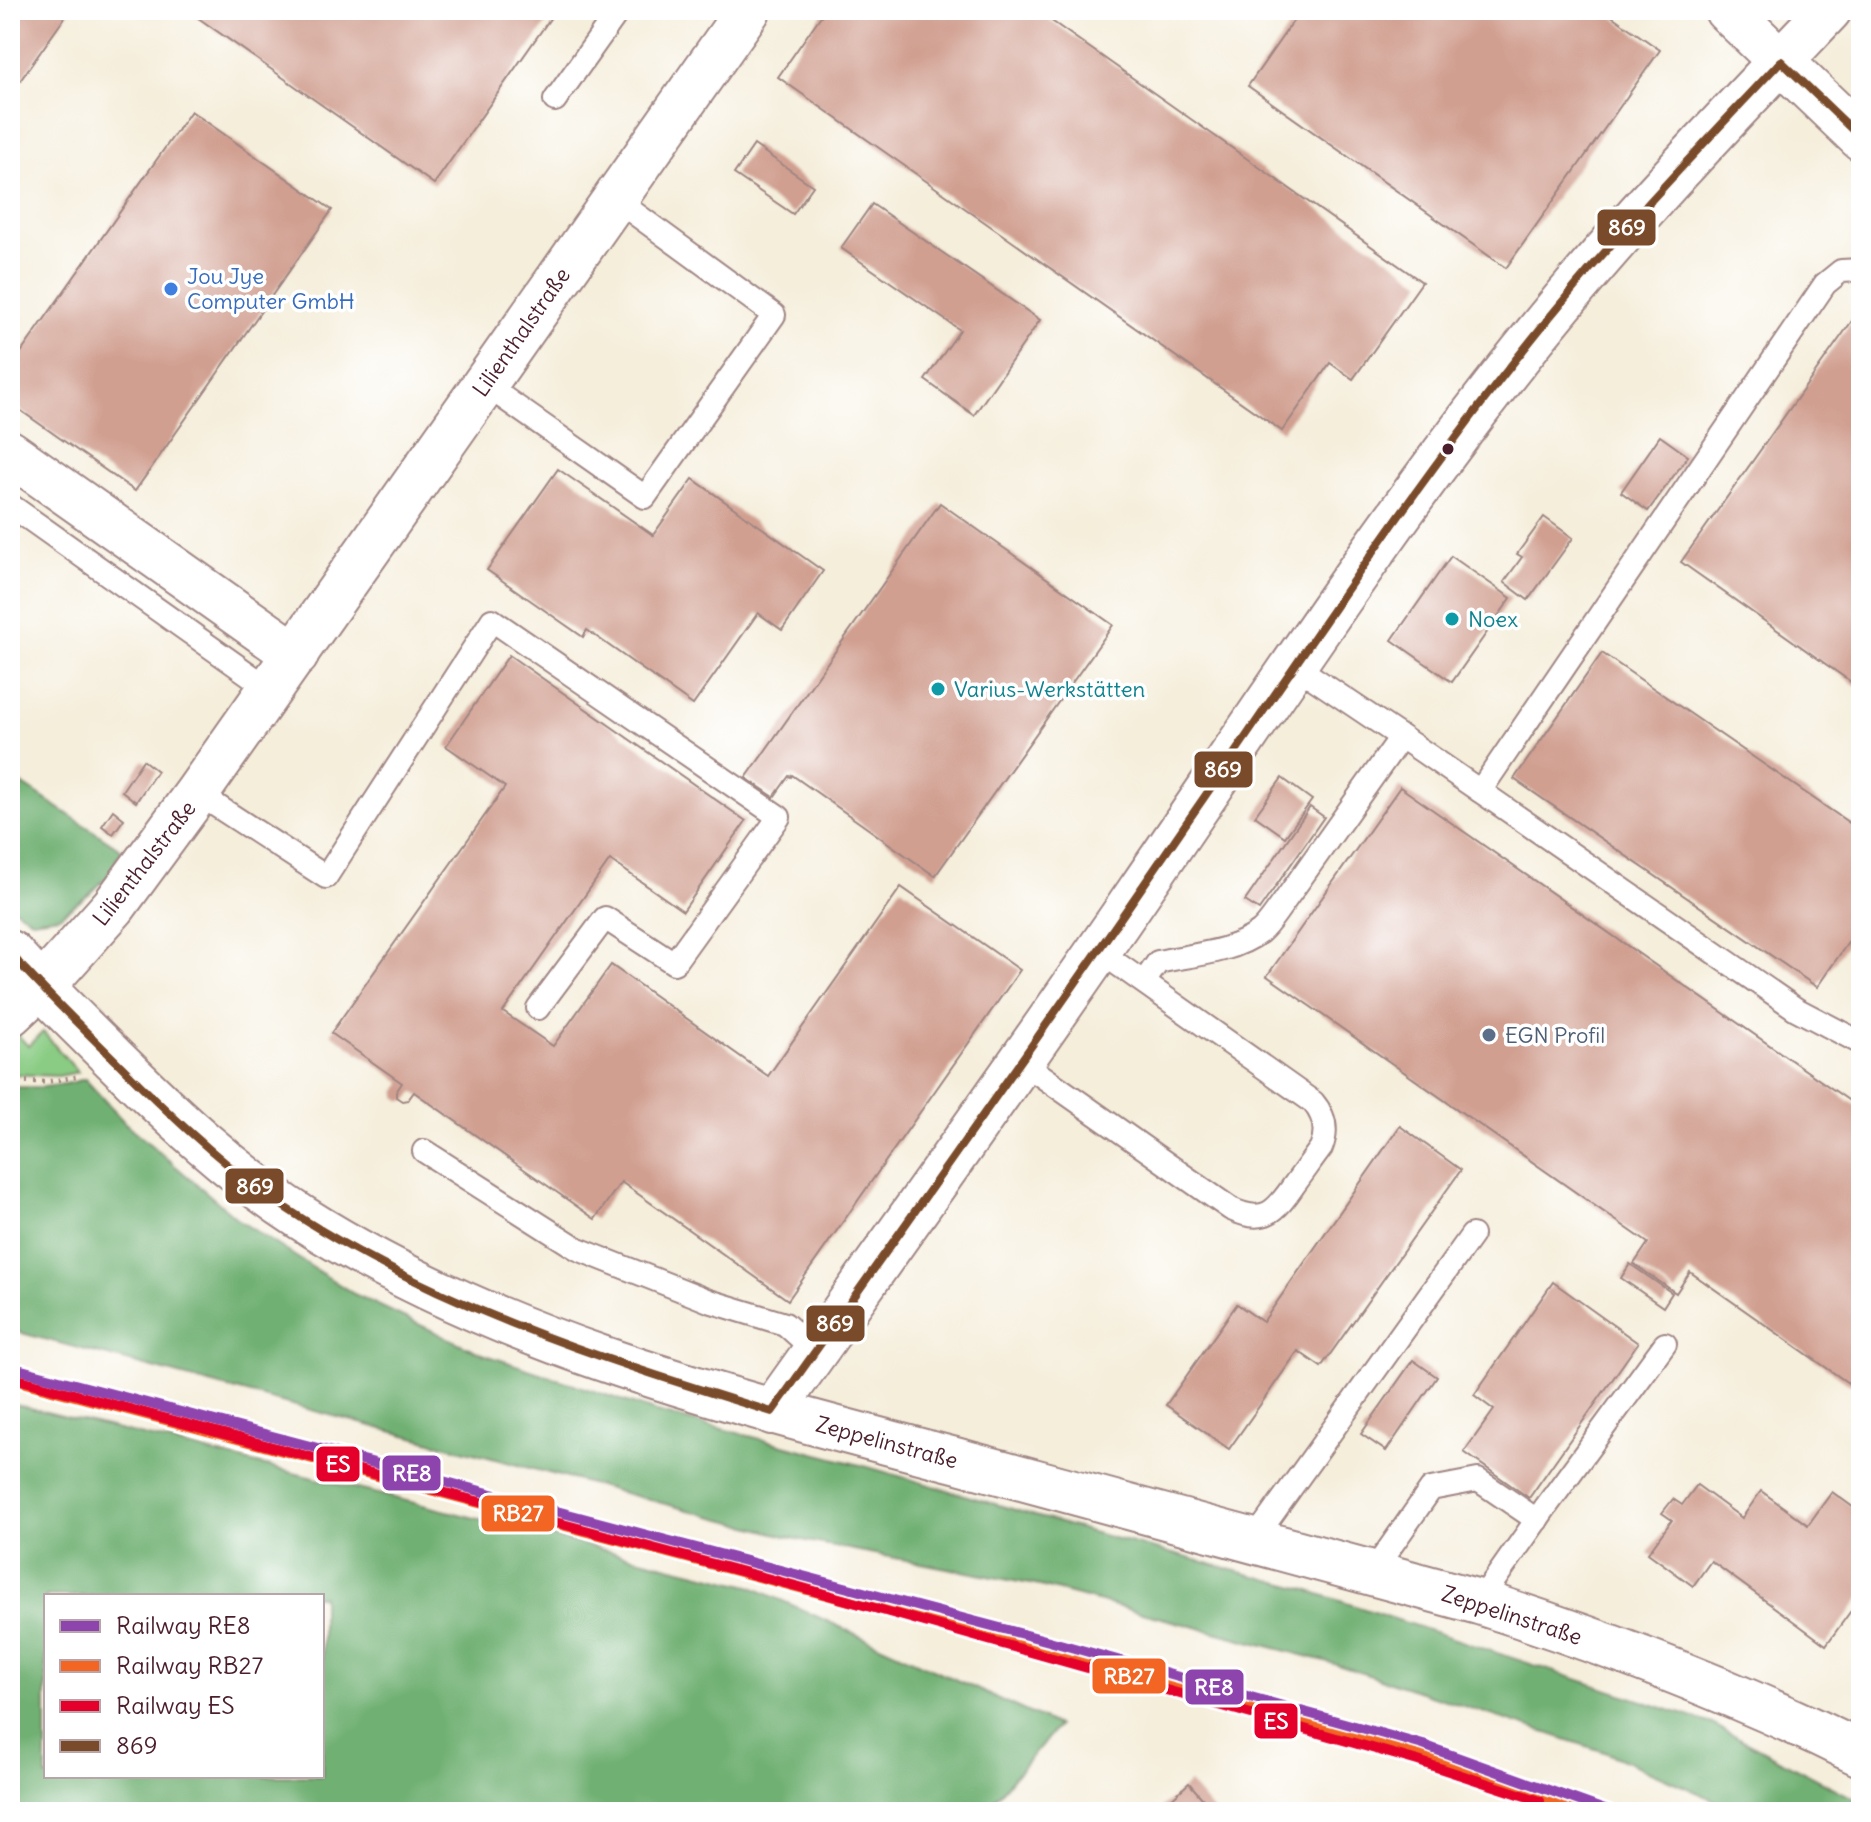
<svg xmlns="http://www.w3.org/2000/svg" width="1871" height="1822" viewBox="0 0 1871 1822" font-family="Delius,sans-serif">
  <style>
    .green { fill: #8acc84; stroke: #6a7658; stroke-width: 2 }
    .forest { fill: #6fb072; stroke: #5c684e; stroke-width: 2; fill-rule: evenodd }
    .building { fill: #d09f90 }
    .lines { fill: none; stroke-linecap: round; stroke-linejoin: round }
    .lane-casing { stroke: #a08683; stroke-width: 26 }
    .street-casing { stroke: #a08683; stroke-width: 48 }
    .secondary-casing { stroke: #a08683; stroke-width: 48 }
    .path { stroke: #a08683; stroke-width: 5; stroke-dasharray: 2 6; stroke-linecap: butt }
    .lane { stroke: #fff; stroke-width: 22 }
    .street { stroke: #fff; stroke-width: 44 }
    .secondary { stroke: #fff; stroke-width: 44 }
    .bus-1-casing { stroke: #fff; stroke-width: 14 }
    .bus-1 { stroke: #7a4b2a; stroke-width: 8 }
    .rail-1-casing { stroke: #fff; stroke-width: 16 }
    .rail-2-casing { stroke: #fff; stroke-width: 16 }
    .rail-3-casing { stroke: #fff; stroke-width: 16 }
    .rail-1 { stroke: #8e44ad; stroke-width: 10 }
    .rail-2 { stroke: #f26522; stroke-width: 10 }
    .rail-3 { stroke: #e4002b; stroke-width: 10 }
    .shop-dot { fill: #3f7fe0; stroke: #fff; stroke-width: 3 }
    .bus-dot { fill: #4a1f2b; stroke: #fff; stroke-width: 3 }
    .culture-dot { fill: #0f9aa8; stroke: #fff; stroke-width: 3 }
    .service-dot { fill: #5c6f8a; stroke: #fff; stroke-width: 3 }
    .labels { text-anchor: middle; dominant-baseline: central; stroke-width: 7; stroke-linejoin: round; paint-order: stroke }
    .shop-label { font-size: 22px; fill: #366cbe; stroke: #fff; text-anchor: start }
    .street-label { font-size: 22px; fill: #4a1f2b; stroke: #fff }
    .culture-label { font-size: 22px; fill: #0d838f; stroke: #fff; text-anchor: start }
    .service-label { font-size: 22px; fill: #4e5e75; stroke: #fff; text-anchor: start }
    .line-badge { stroke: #fff; stroke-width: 3 }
    .badge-label { font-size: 22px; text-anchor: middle; font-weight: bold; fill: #fff }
  </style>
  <rect width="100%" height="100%" fill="#fff"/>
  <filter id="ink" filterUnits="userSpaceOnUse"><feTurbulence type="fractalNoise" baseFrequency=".0125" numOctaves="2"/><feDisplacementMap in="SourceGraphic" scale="16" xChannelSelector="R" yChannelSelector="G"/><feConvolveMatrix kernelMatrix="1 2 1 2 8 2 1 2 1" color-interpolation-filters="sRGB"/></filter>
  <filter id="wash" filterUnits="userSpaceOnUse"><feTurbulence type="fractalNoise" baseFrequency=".006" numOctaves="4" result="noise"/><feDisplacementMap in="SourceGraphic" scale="32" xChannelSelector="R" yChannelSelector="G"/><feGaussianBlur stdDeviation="1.8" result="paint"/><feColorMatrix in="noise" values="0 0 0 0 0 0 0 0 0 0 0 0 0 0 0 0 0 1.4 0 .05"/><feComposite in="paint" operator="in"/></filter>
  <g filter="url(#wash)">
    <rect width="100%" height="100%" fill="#f5eedb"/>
    <!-- green -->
    <path class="green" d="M43,1032L78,1072L58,1076L10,1074V1038L17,1034L28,1046Z"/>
    <!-- forest -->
    <g class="forest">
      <path d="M10,776L122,850L108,876L90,894L59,916L32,920L10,906Z"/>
      <path d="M85,1079L125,1123L240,1221L354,1294L480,1353L657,1412L868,1467L1091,1532L1304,1589L1712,1724L1861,1802V1812H1742L1605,1752L1325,1661L1040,1586L797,1539L10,1330V1087C40,1088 57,1087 85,1079Z"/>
      <path d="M10,1403L750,1586L1058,1726L983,1812H10ZM46,1596H322V1776H46Z"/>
    </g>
    <g id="blocks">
      <!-- building -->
      <g class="building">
        <path d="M10,10H70L10,95Z"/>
        <path d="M187,10H556L434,184Z"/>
        <path d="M825,10H1036L1422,282L1353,379L1330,363L1282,431L778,77Z"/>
        <path d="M1301,10H1603L1660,50L1506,268L1248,86Z"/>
        <path d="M191,111L332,210L135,491L10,403V368Z"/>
        <path d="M754,145L813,186L793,214L734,174Z"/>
        <path d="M872,204L1040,320L974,415L925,380L960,330L841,248Z"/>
        <path d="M1859,311L1861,313V689L1681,562Z"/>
        <path d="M1660,436L1688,456L1648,511L1621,492Z"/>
        <path d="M558,469L653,535L693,479L823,571L782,630L758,613L693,705L587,630L583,637L487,570Z"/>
        <path d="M940,503L1113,625L935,876L792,775L791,777L789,776L774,797L746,778Z"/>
        <path d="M1544,517L1573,538L1528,600L1504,582L1522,557L1517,554Z"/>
        <path d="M1451,556L1511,598L1452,682L1392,640Z"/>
        <path d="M1602,653L1861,831V924L1817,987L1514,779Z"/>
        <path d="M509,655L746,821L683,911L610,860L503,1012L553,1046L611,965L768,1076L901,887L1020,970L788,1300L621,1182L595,1219L414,1092L408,1100L402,1101L396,1097V1092L402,1083L331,1033L505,787L446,746Z"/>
        <path d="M143,760L157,771L136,802L122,791Z"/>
        <path d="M1282,778L1312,800L1285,837L1255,816Z"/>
        <path d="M1400,787L1861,1109V1392L1690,1272L1676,1293L1634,1264L1648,1243L1267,976Z"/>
        <path d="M1310,807L1324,817L1259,910L1245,901Z"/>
        <path d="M113,810L124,819L113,834L102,826Z"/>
        <path d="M1400,1126L1461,1170L1321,1367L1298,1351L1229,1449L1166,1405L1237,1304L1263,1322Z"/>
        <path d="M1630,1264L1672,1293L1663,1307L1621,1278Z"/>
        <path d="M1553,1282L1638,1343L1529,1498L1464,1452L1494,1410L1474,1395Z"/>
        <path d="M1413,1360L1437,1377L1386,1451L1361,1434Z"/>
        <path d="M1697,1485L1742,1518L1761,1491L1808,1525L1832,1492L1861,1513V1558L1858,1561L1861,1564V1597L1826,1645L1711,1561L1693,1586L1648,1553L1672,1520L1662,1513L1673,1499L1682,1505Z"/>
        <path d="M1189,1783L1214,1812H1157Z"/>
      </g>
    </g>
  </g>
  <g filter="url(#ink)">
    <use href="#blocks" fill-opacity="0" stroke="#a08683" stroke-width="2"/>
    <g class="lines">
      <defs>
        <g id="lane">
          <path d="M555,100L619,10"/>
          <path d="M484,384L645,497L774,315L615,199"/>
          <path d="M10,505L271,690"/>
          <path d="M1294,665L1422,751L1796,1009L1861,1043"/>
          <path d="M1480,791L1825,284L1841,271L1861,270"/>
          <path d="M197,793L326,877L492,620L779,817L674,963L605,918L538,1008"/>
          <path d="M1144,982L1158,962C1190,955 1232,953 1260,932C1266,927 1271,920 1276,913L1401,737"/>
          <path d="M1022,1062L1231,1209C1265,1225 1276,1211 1294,1185C1303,1173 1312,1160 1321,1148C1328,1131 1325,1116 1313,1102L1099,951"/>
          <path d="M424,1151L578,1249L709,1301L785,1324L815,1351"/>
          <path d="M1253,1541L1472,1235"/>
          <path d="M1372,1573L1431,1489L1478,1480L1537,1520"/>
          <path d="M1479,1602L1545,1508L1665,1344"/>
        </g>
        <g id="street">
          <path d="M1727,10L1861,138"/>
          <path d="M10,453L296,655"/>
          <path d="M10,1014L56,971L114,906L197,793L748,10"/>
          <path d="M772,1412C895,1239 1019,1067 1139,892C1264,710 1385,524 1522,352C1617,232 1724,121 1829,10"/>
        </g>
        <path id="secondary" d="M10,953C43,990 79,1024 114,1059C173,1117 232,1173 302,1218C500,1344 731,1401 955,1460C1130,1507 1305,1555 1479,1602C1610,1644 1739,1693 1861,1754"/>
      </defs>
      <!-- lane casing -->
      <use href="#lane" class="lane-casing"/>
      <!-- street casing -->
      <use href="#street" class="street-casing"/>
      <!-- secondary casing -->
      <use href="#secondary" class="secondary-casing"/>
      <!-- path -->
      <path class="path" d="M10,1081L45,1082L76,1077"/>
      <!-- lane -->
      <use href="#lane" class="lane"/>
      <!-- street -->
      <use href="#street" class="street"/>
      <!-- secondary -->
      <use href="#secondary" class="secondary"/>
      <defs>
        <path id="bus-1" d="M10,953C44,991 80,1026 116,1061C165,1110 215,1158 271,1198C422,1302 598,1358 772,1412C912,1216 1051,1020 1187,822C1300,660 1408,493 1532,339C1609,242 1696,152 1781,61L1861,138"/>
      </defs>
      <!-- bus-1 casing -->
      <use href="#bus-1" class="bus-1-casing"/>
      <!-- bus-1 -->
      <use href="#bus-1" class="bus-1"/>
      <defs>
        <path id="rail-1" d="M10,1367L1049,1641L1423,1745L1610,1812"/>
        <path id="rail-2" d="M10,1379L1046,1653L1419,1756L1574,1812"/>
        <path id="rail-3" d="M13,1378L800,1587L1418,1761L1540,1801"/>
      </defs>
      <!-- rail-1 casing -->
      <use href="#rail-1" class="rail-1-casing"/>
      <!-- rail-2 casing -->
      <use href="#rail-2" class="rail-2-casing"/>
      <!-- rail-3 casing -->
      <use href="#rail-3" class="rail-3-casing"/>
      <!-- rail-1 -->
      <use href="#rail-1" class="rail-1"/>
      <!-- rail-2 -->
      <use href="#rail-2" class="rail-2"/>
      <!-- rail-3 -->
      <use href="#rail-3" class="rail-3"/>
    </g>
  </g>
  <!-- markers -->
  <circle class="shop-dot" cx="171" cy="289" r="8"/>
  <circle class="bus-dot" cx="1448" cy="449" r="7"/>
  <g class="culture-dot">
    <circle cx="1452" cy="619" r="8"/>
    <circle cx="938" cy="689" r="8"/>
  </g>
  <circle class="service-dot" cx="1489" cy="1035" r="8"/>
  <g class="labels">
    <!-- shop labels -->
    <g class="shop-label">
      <text x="187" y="276">Jou Jye<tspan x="187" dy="25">Computer GmbH</tspan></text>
    </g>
    <!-- street labels -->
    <g class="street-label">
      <text transform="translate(521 332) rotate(-55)">Lilienthalstraße</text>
      <text transform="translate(144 863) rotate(-52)">Lilienthalstraße</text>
      <text transform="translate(887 1442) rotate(15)">Zeppelinstraße</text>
      <text transform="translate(1512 1615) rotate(18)">Zeppelinstraße</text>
    </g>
    <!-- culture labels -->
    <g class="culture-label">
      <text x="1468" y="619">Noex</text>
      <text x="954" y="689">Varius-Werkstätten</text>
    </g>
    <!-- service labels -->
    <g class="service-label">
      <text x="1505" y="1035">EGN Profil</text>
    </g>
  </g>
  <g class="line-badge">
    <rect x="1596" y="208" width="61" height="39" rx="8" fill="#7a4b2a"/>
    <rect x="1193" y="750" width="61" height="39" rx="8" fill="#7a4b2a"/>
    <rect x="224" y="1167" width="61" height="38" rx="8" fill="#7a4b2a"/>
    <rect x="805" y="1304" width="61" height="39" rx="8" fill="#7a4b2a"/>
    <rect x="315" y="1445" width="46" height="38" rx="8" fill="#e4002b"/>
    <rect x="381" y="1454" width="61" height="38" rx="8" fill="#8e44ad"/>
    <rect x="480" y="1494" width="76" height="39" rx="8" fill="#f26522"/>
    <rect x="1091" y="1657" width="76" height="38" rx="8" fill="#f26522"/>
    <rect x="1184" y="1668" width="61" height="38" rx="8" fill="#8e44ad"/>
    <rect x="1253" y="1702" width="46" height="38" rx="8" fill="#e4002b"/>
  </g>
  <g class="badge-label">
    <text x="1627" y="235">869</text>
    <text x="1223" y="777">869</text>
    <text x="255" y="1194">869</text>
    <text x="835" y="1331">869</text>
    <text x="338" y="1472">ES</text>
    <text x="412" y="1481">RE8</text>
    <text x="518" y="1521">RB27</text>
    <text x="1129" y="1684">RB27</text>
    <text x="1214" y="1695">RE8</text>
    <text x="1276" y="1729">ES</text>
  </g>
  <!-- margin -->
  <rect width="1871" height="1822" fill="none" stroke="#fff" stroke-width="40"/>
  <!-- legend -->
  <rect x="44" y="1594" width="280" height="184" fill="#ffffff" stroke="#b7a5aa" stroke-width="2"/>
  <rect x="60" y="1620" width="40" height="12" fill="#8e44ad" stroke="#b7a5aa" stroke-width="2"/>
  <text x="116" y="1634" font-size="24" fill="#4a1f2b">Railway RE8</text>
  <rect x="60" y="1660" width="40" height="12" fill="#f26522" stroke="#b7a5aa" stroke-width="2"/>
  <text x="116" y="1674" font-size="24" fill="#4a1f2b">Railway RB27</text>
  <rect x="60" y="1700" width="40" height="12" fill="#e4002b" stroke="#b7a5aa" stroke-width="2"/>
  <text x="116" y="1714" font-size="24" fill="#4a1f2b">Railway ES</text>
  <rect x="60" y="1740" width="40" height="12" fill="#7a4b2a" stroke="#b7a5aa" stroke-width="2"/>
  <text x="116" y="1754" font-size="24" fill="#4a1f2b">869</text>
</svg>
